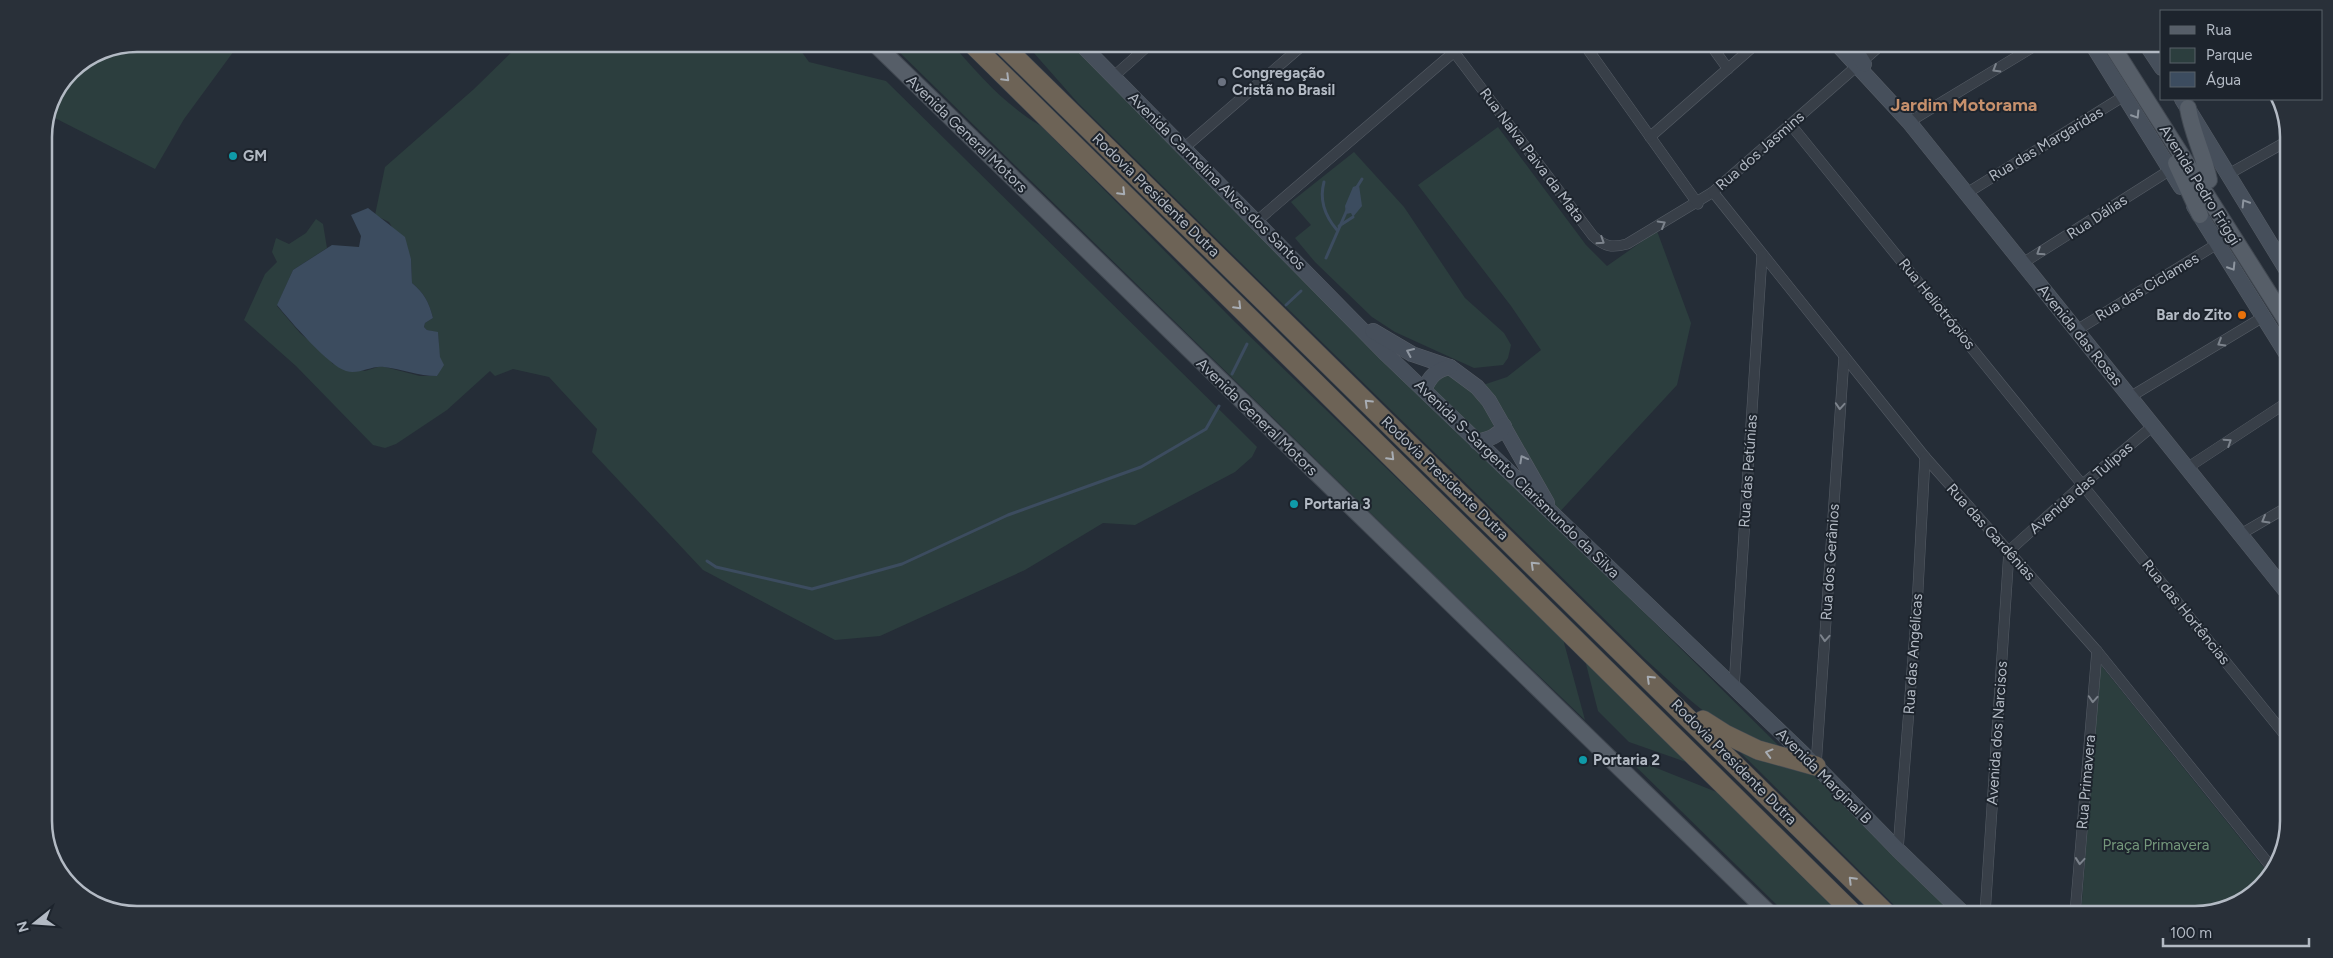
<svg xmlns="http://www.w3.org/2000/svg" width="2333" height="958" viewBox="0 0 2333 958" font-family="Figtree,sans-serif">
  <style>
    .green { fill: #2c3e3e }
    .water { fill: #3c4c5f }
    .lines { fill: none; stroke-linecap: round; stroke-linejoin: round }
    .stream { stroke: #3c4c5f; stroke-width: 3 }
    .street-casing { stroke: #565d66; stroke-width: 11 }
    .secondary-casing { stroke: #565d66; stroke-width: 16 }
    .primary-casing { stroke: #414851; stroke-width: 18 }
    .highway-casing { stroke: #434a53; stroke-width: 20 }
    .street { stroke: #383f48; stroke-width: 10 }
    .secondary { stroke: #464f5b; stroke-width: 15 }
    .primary { stroke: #565e68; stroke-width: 16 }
    .highway { stroke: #6d6356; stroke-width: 19 }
    .oneway { stroke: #7c838c }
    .oneway2 { stroke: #a8adb4 }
    .oneway3 { stroke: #8d959f }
    .worship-dot { fill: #6b7280; stroke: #1d242d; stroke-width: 2 }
    .culture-dot { fill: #0f9aa8; stroke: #1d242d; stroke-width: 2 }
    .food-dot { fill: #e8710a; stroke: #1d242d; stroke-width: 2 }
    .labels { text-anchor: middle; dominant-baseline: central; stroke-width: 4; stroke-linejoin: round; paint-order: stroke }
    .poi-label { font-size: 15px; font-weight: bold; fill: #b3bac4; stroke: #1d242d; text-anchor: start }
    .street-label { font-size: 15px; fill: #b3bac4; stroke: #1d242d }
    .park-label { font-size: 15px; fill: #74977b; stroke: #1d242d }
    .quarter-label { font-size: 18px; font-weight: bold; fill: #c6906c; stroke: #1d242d }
    .rim { fill: none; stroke: #b3bac4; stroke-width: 2.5 }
  </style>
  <rect width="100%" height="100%" fill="#252d37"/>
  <!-- green -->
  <g class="green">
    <path d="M138,44H239L184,119L155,169L51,116L72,71L102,51Z"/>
    <path d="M520,44H796L809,62L886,81L1239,429L1257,447L1252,457L1235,472L1135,525L1103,523L1025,570L880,636L835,640L703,570L592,452L597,429L549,377L513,369L495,376L490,371L447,410L396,444L385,448L373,445L296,366L244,320L265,274L277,262L272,252L276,238L289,244L306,233L316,219L323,224L327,248L293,270L277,306L300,333L327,356L333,364L365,371L381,366L420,376H437L440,369L438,333L427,330L424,327L425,323L433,318C429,302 424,293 412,283L411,259L389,222L375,215L385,167L474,89Z"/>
    <path d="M891,44H952C979,75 1005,105 1041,126L1235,322L1563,639L1585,720L1438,579Z"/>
    <path d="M1026,44H1071L1781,748C1721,736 1689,698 1645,659L1078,103Z"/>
    <path d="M1498,127L1586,245L1607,266L1657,231L1691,323L1677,385L1555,517L1477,387L1507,377L1541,350L1511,306L1418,185Z"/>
    <path d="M1354,152L1404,207L1465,298L1504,333L1511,345L1508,358L1503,365L1474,368L1395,332L1372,317L1315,262L1295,238L1311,225L1291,202Z"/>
    <path d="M1443,372L1478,392L1494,425L1484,439L1428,390Z"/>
    <path d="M1585,660L1686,762L1629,742L1598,711Z"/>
    <path d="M2100,664L2268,873L2248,898L2195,914H2081Z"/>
    <path d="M1740,752L1817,773L1957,914H1903Z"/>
    <path d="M1624,755L1724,795L1844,914H1786Z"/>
  </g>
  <!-- water -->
  <g class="water">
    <path d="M1359,185L1362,206L1353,217L1351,213L1346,214L1345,206L1353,187Z"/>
    <path d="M368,208L405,237L411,259L412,283C424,293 429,302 433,318L425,323L424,327L427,330L438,332L440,357L444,365L437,376C418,376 402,369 384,367C372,365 359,375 346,371C329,366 290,321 277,305L293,270L332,245L359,247L361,236L351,215Z"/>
  </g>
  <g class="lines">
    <!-- stream -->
    <g class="stream">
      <path d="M1324,182C1319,200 1325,216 1337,230"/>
      <path d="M1357,187L1362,179"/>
      <path d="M1339,226L1353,217"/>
      <path d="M1326,258L1347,210"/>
      <path d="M1286,305L1301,291"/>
      <path d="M1232,374L1247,344"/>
      <path d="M707,561L716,567L812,589L902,564L1008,515L1141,467L1206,429L1219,406"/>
    </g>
    <defs>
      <g id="street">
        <path d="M1448,44L1593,236C1605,247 1612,248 1627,244L1713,192L1882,44"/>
        <path d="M1584,44L1698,204"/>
        <path d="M1710,44L1728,69"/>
        <path d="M1113,77L1150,44"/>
        <path d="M1909,122L2038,44"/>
        <path d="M1791,125L2289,740"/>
        <path d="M1650,137L1756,44"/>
        <path d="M1184,148L1304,44"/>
        <path d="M2227,175L2289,140"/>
        <path d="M1713,192L1925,457L2097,651L2272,868"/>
        <path d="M1967,193L2124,96"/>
        <path d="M1257,221L1454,52"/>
        <path d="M2274,251L2289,242"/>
        <path d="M2023,263L2170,170"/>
        <path d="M2077,330L2217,244"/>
        <path d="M2130,397L2263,317"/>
        <path d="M2187,468L2289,401"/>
        <path d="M2241,534L2289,506"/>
        <path d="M1734,688L1762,255"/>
        <path d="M1816,766L1844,357"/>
        <path d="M1898,850L1917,607L1925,457"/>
        <path d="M1985,914L2009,551L2083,484L2153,426"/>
        <path d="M2075,914L2097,651"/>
      </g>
      <g id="secondary">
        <path d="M1081,44L1384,352L1816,766L1898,850L1964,914"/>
        <path d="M1837,44L1909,122L2289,595"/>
        <path d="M1852,44L1864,64"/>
        <path d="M2092,44L2181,187"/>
        <path d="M2146,44L2162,68"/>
        <path d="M2182,99L2289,274"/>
        <path d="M2194,206L2289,358"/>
        <path d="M1373,331L1412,354L1450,367L1477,387L1489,401L1547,503"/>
        <path d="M1424,390C1430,376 1436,370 1450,367"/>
        <path d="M1477,442C1488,439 1498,437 1504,426"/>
      </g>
      <g id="primary">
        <path d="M875,44L1770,914"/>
        <path d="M2111,44L2289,325"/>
        <path d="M2188,108C2192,133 2204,155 2209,180"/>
        <path d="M2176,163L2200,215"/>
      </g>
      <g id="highway">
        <path d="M972,44L1854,914"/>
        <path d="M1002,44L1887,914"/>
        <path d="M1703,720L1725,734L1758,750L1816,766"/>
      </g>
    </defs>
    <!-- street casing -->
    <use href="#street" class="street-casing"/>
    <!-- secondary casing -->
    <use href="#secondary" class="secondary-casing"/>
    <!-- primary casing -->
    <use href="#primary" class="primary-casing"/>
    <!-- highway casing -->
    <use href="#highway" class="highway-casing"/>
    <!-- street -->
    <use href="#street" class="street"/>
    <!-- secondary -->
    <use href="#secondary" class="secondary"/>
    <!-- primary -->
    <use href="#primary" class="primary"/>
    <!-- highway -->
    <use href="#highway" class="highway"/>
  </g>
  <!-- one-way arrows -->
  <defs><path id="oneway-chevron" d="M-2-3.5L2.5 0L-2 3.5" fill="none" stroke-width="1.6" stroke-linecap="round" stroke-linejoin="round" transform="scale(1.25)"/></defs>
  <g class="oneway">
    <use href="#oneway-chevron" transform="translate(1996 69) rotate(149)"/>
    <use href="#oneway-chevron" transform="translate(1662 224) rotate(-30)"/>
    <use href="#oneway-chevron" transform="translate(1601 241) rotate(33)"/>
    <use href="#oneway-chevron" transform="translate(2040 252) rotate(147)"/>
    <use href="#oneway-chevron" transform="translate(2221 343) rotate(149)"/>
    <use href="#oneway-chevron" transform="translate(1840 406) rotate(94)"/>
    <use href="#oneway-chevron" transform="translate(2228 442) rotate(-33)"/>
    <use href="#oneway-chevron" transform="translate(2265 520) rotate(150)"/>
    <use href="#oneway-chevron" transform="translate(1825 638) rotate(94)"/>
    <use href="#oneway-chevron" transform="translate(2093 699) rotate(94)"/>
    <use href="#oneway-chevron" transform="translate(2080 861) rotate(95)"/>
  </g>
  <g class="oneway2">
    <use href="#oneway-chevron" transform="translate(1006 78) rotate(45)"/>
    <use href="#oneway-chevron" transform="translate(1122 192) rotate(45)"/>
    <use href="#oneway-chevron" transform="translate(1238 306) rotate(45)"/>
    <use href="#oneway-chevron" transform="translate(1368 403) rotate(-136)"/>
    <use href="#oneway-chevron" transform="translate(1391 457) rotate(45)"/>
    <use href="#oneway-chevron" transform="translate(1534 565) rotate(-136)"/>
    <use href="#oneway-chevron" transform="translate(1650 679) rotate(-136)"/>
    <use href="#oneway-chevron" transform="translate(1769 753) rotate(-165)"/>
    <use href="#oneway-chevron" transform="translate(1852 880) rotate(-135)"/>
  </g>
  <g class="oneway3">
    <use href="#oneway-chevron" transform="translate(2136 115) rotate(58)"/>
    <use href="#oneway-chevron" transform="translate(2245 203) rotate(-122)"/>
    <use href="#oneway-chevron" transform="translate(2232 267) rotate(58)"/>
    <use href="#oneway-chevron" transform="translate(1410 352) rotate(-156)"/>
    <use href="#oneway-chevron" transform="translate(1523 459) rotate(-119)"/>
  </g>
  <!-- markers -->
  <circle class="worship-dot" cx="1222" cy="82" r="5"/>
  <g class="culture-dot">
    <circle cx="233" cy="156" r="5"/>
    <circle cx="1294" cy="504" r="5"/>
    <circle cx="1583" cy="760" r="5"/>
  </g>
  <circle class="food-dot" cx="2242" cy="315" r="5"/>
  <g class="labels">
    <!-- poi labels -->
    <g class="poi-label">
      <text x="1232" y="73">Congregação<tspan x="1232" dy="17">Cristã no Brasil</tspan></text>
      <text x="243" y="156">GM</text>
      <text x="2232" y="315" text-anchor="end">Bar do Zito</text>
      <text x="1304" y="504">Portaria 3</text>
      <text x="1593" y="760">Portaria 2</text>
    </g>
    <!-- street labels -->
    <g class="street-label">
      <text transform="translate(967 134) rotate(44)">Avenida General Motors</text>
      <text transform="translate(2046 144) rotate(-31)">Rua das Margaridas</text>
      <text transform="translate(1760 151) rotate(-41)">Rua dos Jasmins</text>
      <text transform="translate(1532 155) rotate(53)">Rua Nalva Paiva da Mata</text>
      <text transform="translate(1217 181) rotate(45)">Avenida Carmelina Alves dos Santos</text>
      <text transform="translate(2200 185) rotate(58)">Avenida Pedro Friggi</text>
      <text transform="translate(1156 195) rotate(44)">Rodovia Presidente Dutra</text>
      <text transform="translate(2097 217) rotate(-33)">Rua Dálias</text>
      <text transform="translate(2147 287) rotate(-31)">Rua das Ciclames</text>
      <text transform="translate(1937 304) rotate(51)">Rua Heliotrópios</text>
      <text transform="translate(2080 335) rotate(51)">Avenida das Rosas</text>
      <text transform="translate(1257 417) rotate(44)">Avenida General Motors</text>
      <text transform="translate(1748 471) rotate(-86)">Rua das Petúnias</text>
      <text transform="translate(1445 478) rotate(44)">Rodovia Presidente Dutra</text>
      <text transform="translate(1517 479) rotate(44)">Avenida S-Sargento Clarismundo da Silva</text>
      <text transform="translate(2081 488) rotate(-41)">Avenida das Tulipas</text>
      <text transform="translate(1991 532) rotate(48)">Rua das Gardênias</text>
      <text transform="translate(1830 562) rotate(-86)">Rua dos Gerânios</text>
      <text transform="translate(2186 612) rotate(51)">Rua das Hortências</text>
      <text transform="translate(1913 654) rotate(-86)">Rua das Angélicas</text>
      <text transform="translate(1997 733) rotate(-86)">Avenida dos Narcisos</text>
      <text transform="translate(1734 762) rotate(45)">Rodovia Presidente Dutra</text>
      <text transform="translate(1824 776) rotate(45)">Avenida Marginal B</text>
      <text transform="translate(2086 782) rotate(-85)">Rua Primavera</text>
    </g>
    <!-- park labels -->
    <g class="park-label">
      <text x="2156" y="845">Praça Primavera</text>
    </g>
    <!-- quarter labels -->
    <g class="quarter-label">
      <text x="1964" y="105">Jardim Motorama</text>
    </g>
  </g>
  <!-- crop -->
  <path d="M0 0H2333V958H0ZM137 52H2195A85 85 0 0 1 2280 137V821A85 85 0 0 1 2195 906H137A85 85 0 0 1 52 821V137A85 85 0 0 1 137 52Z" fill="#293039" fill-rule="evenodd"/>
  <path class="rim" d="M137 52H2195A85 85 0 0 1 2280 137V821A85 85 0 0 1 2195 906H137A85 85 0 0 1 52 821V137A85 85 0 0 1 137 52Z"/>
  <!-- legend -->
  <rect x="2160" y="10" width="162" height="90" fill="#1d242d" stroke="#596069"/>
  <rect x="2170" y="26" width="25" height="8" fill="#565e68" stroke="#596069"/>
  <text x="2206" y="35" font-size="15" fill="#b3bac4">Rua</text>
  <rect x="2170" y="48" width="25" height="15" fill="#2c3e3e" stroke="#596069"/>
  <text x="2206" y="60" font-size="15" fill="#b3bac4">Parque</text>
  <rect x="2170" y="72" width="25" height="15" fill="#3c4c5f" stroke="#596069"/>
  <text x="2206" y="85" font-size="15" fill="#b3bac4">Água</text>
  <!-- north arrow -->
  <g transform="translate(35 923) rotate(253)" stroke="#1d242d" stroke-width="4" paint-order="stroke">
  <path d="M0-4L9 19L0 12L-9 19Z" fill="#b3bac4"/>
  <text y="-8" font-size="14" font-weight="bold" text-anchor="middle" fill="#b3bac4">N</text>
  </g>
  <!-- scale -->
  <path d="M2163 938v8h146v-8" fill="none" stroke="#b3bac4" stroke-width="2.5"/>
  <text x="2170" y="938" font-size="15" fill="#b3bac4" stroke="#1d242d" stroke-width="4" paint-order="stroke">100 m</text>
</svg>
